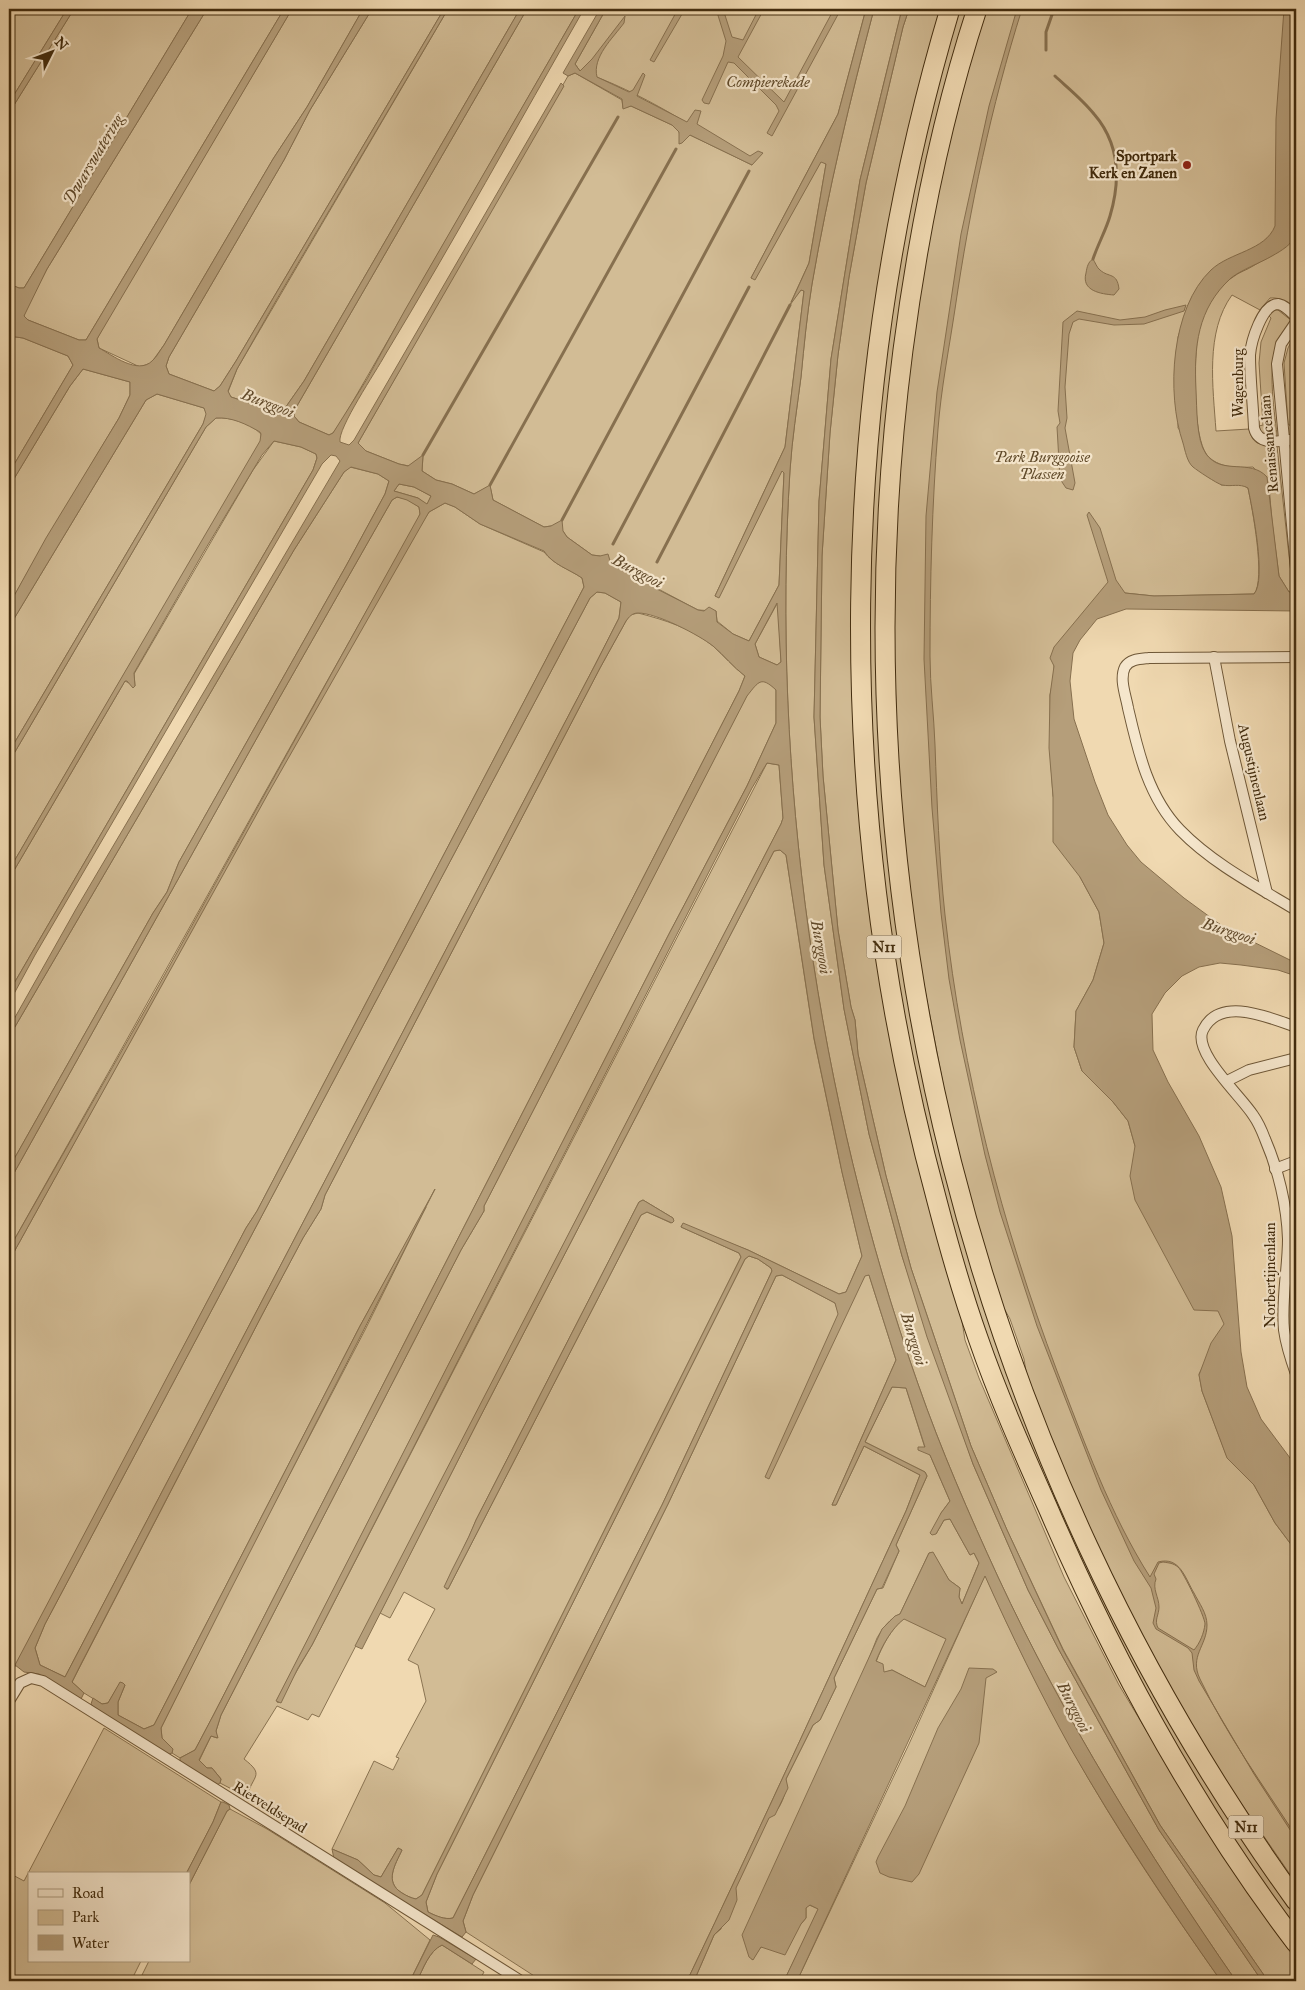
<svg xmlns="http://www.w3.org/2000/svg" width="1305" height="1990" viewBox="0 0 1305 1990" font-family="'IM FELL Great Primer',serif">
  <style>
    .green { fill: #d2bc95; stroke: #8a7452; fill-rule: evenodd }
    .water { fill: #b59e7a; stroke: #87704f; fill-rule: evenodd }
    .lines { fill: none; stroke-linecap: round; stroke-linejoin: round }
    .stream { stroke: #87704f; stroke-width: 3 }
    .street-casing { stroke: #6e5737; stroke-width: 12 }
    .highway-casing { stroke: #422c0e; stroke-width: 21 }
    .street { stroke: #f5e6cc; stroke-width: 10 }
    .highway { stroke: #f0d9b1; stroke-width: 19 }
    .poi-dot { fill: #8f2418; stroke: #f5e6cc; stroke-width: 2 }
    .labels { text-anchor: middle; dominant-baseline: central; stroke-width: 4.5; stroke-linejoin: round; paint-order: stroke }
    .shield { fill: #f5e6cc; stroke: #786447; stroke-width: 1 }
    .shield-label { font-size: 14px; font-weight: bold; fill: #422c0e }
    .park-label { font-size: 15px; font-style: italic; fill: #5f4929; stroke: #f5e6cc }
    .poi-label { font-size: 15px; font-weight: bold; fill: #422c0e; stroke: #f5e6cc; text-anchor: end }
    .street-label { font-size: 15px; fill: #422c0e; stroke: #f5e6cc }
    .water-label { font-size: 16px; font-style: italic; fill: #5f4829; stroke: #f5e6cc }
  </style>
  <rect width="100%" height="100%" fill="#f0d9b1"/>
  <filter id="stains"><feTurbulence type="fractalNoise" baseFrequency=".004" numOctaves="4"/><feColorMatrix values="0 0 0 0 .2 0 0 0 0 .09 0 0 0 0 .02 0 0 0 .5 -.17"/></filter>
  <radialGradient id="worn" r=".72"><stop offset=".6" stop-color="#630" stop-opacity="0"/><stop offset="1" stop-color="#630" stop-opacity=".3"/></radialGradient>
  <!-- green -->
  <g class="green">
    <path d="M9,9H67L9,103Z"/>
    <path d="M74,9H192L24,288H19L9,284V113Z"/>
    <path d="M207,9H284L86,340H79L28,320L24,316V313L47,269Z"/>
    <path d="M292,9H363L307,107L273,159L164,345L151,363L140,367L99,348L97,339L103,327Z"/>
    <path d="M372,9H444L236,361L220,386L214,391L169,374L166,366L169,357L284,160L310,110Z"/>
    <path d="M448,9H520L304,381L283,411L277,412L231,397L228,392L237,369Z"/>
    <path d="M527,9H579L341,422L333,433L329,435L299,422L294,416V411Z"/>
    <path d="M606,9H866L838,114L751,278L755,279L821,161L826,164L809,263L791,302L801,290L804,291L785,447L715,596L719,597L782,470L784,473L779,585L749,641L733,634L717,621L716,611L698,610L611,564L600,556L592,555L567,537L563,531L551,526L544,527L493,500L490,486L474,494L452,484L436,480L422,471L423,456L409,466L399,464L366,451L358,443L568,76L575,73L622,100L623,108L631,106L672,125L679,132L682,143L690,135L752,165C698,129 642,92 580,71L575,64Z"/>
    <path d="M874,9H902L860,180L831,359L819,501L814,717L824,865L844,1009L869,1134L902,1256L973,1464L1028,1590L1059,1650L1159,1830L1262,1981H1236C1147,1852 1064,1719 998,1577C969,1514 941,1450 918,1384C817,1099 771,772 790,470C792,439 797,408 801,377C804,346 807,314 812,284C828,191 850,100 874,9Z"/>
    <path d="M909,9H942L936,27L853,570L854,719L859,799L873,936L883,995L916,1153L936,1231L960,1309L965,1340L979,1378L1064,1577L1119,1685L1191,1805L1247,1892L1296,1960V1981H1268L1160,1825L1063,1649L1007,1530L971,1446L911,1268L886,1176L858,1054L855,1020L851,1007L838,930L823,776L820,717L822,556L830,433L838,355L849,277L866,183L903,27Z"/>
    <path d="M957,9H971L960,44L879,548L877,641L885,821L899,943L912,1026L942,1149L1026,1418L1060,1504L1131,1645L1280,1888L1296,1911V1932L1245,1862L1158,1717L1070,1543L983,1336L929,1151L887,920L869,730L871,480L899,255L918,158Z"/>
    <path d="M984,9H1294L1289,226L1227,266L1191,318L1184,319L1178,337V428L1221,485L1241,484L1248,488C1252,507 1266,580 1254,594L1154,596L1125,593L1098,596L1054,663V676L1050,695L1051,766L1053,796L1080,877L1099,912L1104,943L1093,980L1076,1011L1074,1047L1082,1071L1113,1102L1128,1121L1135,1146L1219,1309L1225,1324L1199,1374L1202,1391L1227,1457L1254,1485L1275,1523L1296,1551V1883L1183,1719L1119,1600L1029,1389L1024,1359L1010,1319L997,1296L955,1146L915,938L899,802L893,607L898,472L918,298L939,181Z"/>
    <path d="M1296,234V309C1287,303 1282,297 1270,298L1260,310L1232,295C1205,332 1213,387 1216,431L1249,429C1253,447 1262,444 1277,446L1293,592H1289L1279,576L1272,522L1269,485L1253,467C1237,468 1218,468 1207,455C1192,436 1194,358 1198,334C1200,324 1204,311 1210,302C1215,294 1225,282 1233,277C1239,272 1247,270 1253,266C1267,258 1281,248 1295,239Z"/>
    <path d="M1271,310H1278L1292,321C1288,326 1283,331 1280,336C1266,361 1274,407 1277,435L1265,438L1260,432L1259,426L1263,425L1259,363L1261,342L1271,318L1268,315Z"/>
    <path d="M1296,332V429H1295L1288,424L1284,363L1288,348Z"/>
    <path d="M9,336L23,338L68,356L73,365L9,473Z"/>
    <path d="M83,369L130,382V395L119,418L47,538L9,605V487L70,386Z"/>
    <path d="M157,394L204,408L207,414L203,424L9,752V627L146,400Z"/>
    <path d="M216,418C231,417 250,423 261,434V441L9,870V762L206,427Z"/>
    <path d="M274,441L301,447L316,454L317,458L313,470L9,992V879L125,681L135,686L134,674L253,470Z"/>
    <path d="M350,467L378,474L389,481L385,494L346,566L179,862L167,892L153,913L9,1168V1037L294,550L344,472Z"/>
    <path d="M399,484L414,487L431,496L427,505L418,498L394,491Z"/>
    <path d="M397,497L407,499L419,507L420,514L417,521C280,764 146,1007 9,1249V1182L277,702L392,500Z"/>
    <path d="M445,503L455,507L480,524L544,552C554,565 569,569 582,578L584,587L257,1211L246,1228L9,1678V1261L268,792L422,523L429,512Z"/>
    <path d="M597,592L605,593L621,602L619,618L595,665L65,1677L40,1665L35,1648L45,1624L590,598Z"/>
    <path d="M778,602L781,662L777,665L759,657L755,644Z"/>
    <path d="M638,613C665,620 691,628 713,646C724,656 733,667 745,676L739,691L214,1714L195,1750L180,1758L172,1753V1749L162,1738L161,1728L235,1579L365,1330L426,1207L360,1326L154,1725L144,1729L118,1715V1702L125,1685L120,1683L108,1703L102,1704L84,1693L72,1682L262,1315L303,1238L321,1209L325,1195L600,668L626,621L630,615Z"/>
    <path d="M762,681H767L776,690V723L747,786L670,932L277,1700L278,1703L312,1645L767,763L779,765L783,818L781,824L319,1717L312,1714L308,1720L277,1706L244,1759C266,1776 252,1775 247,1797L220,1783L221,1779L212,1768H207L199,1761L211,1736L217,1738L216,1731L221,1715L461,1250L484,1211V1206L747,695L756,684Z"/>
    <path d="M780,850L786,855L814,1039L842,1172L862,1256L846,1292L839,1294L748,1250L682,1225L681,1227L739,1253L741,1257L422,1895L416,1899C411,1898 407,1896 402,1893C384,1882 395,1865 402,1850L398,1848L381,1877L374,1875L358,1860L332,1849L374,1761L393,1770L399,1758L396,1757L426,1701L418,1665L408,1660L435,1609L404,1592L390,1618L380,1613L477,1423L774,851ZM643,1200L673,1218L671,1223L647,1212L641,1215L448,1589H446C454,1564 467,1544 476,1520L639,1202Z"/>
    <path d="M749,1256L758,1259L771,1268L772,1271L662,1505L453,1918C445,1920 436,1916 428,1912L426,1902L437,1874L745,1259Z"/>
    <path d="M782,1275L835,1303L839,1314L766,1477L865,1275H869L896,1360L832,1505H836L864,1446L920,1475L906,1511C833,1668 762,1825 687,1981H542L466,1932L463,1921L473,1895L668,1504L776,1276Z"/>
    <path d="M892,1387L906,1388L925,1448L930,1455L950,1501L941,1513L936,1534L944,1520L950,1519L970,1555L974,1553L979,1563L962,1604L959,1597L960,1588L949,1580L933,1553H929L900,1614C890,1618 882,1629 877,1638L752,1960L761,1947L801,1924L806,1918V1908L809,1905L819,1909L784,1981H694L714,1935L721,1929L735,1888L769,1817C780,1812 788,1791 786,1779L813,1725L820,1720L836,1687L834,1678L877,1589L883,1588L899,1551L896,1545L927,1476L925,1472L865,1442Z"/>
    <path d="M985,1575C1011,1634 1040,1692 1071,1748C1116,1829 1168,1906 1221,1981H797L909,1744Z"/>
    <path d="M904,1618L947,1639L925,1687L892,1670L884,1673L876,1662C882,1646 891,1629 904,1618Z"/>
    <path d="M104,1728L221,1802L213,1822L186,1874H29V1961H141L131,1981H9V1873L24,1881Z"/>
    <path d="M230,1809L267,1829L385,1903L430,1940L410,1981H139L149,1961H189V1885L227,1811Z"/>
    <path d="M442,1945L484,1972L479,1981H417C423,1969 429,1951 442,1945Z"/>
  </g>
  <!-- water -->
  <g class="water">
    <path d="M67,9H74L9,113V103Z"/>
    <path d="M192,9H207L47,269L24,316L28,320L79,340H86L284,9H292L97,339L99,348C112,355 138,375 152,361C157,357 160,350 164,345L273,159L307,107L363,9H372L310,110L284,160L169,357L166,366L169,374L214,391L220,386L236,361L444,9H448L277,299L237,369L228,391L231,397L277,412L283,411L304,381L520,9H527L294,411V416L299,422L329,435L333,433L367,379L405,310L579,9H584C518,124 454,241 385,355C377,370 337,429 340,442L349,445L354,440L561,83L564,86L358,443L366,451L399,464L408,466L423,455L422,471L436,480L452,484L474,494L490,485L493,500L544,527L551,526L562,520L563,531L567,537L592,555L600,556L608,554L611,564L639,579L647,574L653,578L652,585L655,588L698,610L704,611L709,607L716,611L717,622L733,634L749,641L779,585L784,473L782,471L719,598L715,596L785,447L804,291L801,290L790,305L809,263L826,164L821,162L755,280L751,278L838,114L866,9H874C850,100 828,191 812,284C807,314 804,346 801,377C797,408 792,439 790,470C771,772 817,1099 918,1384C941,1450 969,1514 998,1577C1064,1719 1147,1852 1236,1981H1221C1168,1906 1117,1829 1071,1749C1040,1693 1011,1634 985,1576L797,1981H784L818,1909L810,1905L806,1908V1918L801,1924L785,1955L761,1947L753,1960L749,1957L742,1935L882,1629L895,1616L900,1614L929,1553L933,1552L949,1580L960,1588L959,1597L962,1604L979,1563L974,1553L970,1555L950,1519L944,1520L936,1534L932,1535L930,1533L941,1513L950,1501L930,1455L918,1450V1447H925L906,1388L892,1387L865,1442L925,1472L927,1476L896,1545L899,1551L882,1588L877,1589L834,1678L836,1687L820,1720L813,1725L786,1779L788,1788L775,1815L769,1818L736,1888L737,1900L729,1920L714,1935L694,1981H687C762,1825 833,1668 906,1511L920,1475L864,1446L836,1505H832L896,1360L869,1275L865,1276L769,1479L765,1477L838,1314L835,1303L782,1275L776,1276L668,1504L473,1895L463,1921L466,1932L462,1937L334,1859L332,1849L358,1860L374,1875L381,1877L398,1848L402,1850C395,1865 384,1882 402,1893C407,1896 411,1898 416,1899L422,1895L741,1257L739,1253L681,1227L683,1223L748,1250L839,1294L846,1292L862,1256L842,1172L814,1038L786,855L780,850L774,851L477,1423L362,1649L355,1646L781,824L783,818L779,765L767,763L752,788L312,1645L298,1668L281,1703L276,1701L670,932L747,786L776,723V690C761,676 759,681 747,696L484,1206V1211L461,1250L221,1715L216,1731L218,1738L211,1736L199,1760L207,1768H212L221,1779L220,1783L217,1785L180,1762V1758L195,1750L214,1714L739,691L745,676C733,667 724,655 713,646C699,635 657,613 638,613C632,613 629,617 626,621L600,668L325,1195L321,1209L303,1238L262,1315L82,1662L72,1682L84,1693L81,1699L39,1674L24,1672L15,1665L246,1228L257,1211L584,587L582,578C569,569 553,565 544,551L480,524L455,507L445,503L429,512L269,792L9,1261V1249L149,1003L420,514L419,507L407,500L397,497L392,500L277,702L9,1182V1168L153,913L167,892L179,862L346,566L385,494L389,481L378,474L351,467L344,472L294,550L9,1037V1028L76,909L340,461L336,456L331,455L322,464L35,955L9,1003V992L313,470L317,458L316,454L301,447L274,441L262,455L203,553L134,673L135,686L133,688L127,681H125L9,879V870L260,441L261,434L260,432C246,424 232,417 216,418L206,427L9,762V752L203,424L206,414L204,408L157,394L146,400L9,627V605L46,538L119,418L130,395V382L83,369L70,386L9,487V473L73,365L68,356L23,338L9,336V308L12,304L9,299V284L19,288H24ZM399,484L414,487L431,496L427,504L418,498L394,491ZM597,592L605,593L621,602L619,618L595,665L65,1677L40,1665L35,1648L45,1624L590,598ZM777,603L781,662L777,665L759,657L755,644ZM749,1256L758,1259L771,1268L772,1271L662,1505L453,1918C445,1920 436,1916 428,1912L426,1902L437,1874L745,1259ZM904,1619L946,1639L925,1687L892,1670L884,1672L883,1664L876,1661C882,1646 891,1629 904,1619Z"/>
    <path d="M600,9H606L575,64L580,71L592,59L625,16L624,23C613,38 592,57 597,77L629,92L633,90L643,73L645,75L637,96L687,122L695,110L701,111L697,124L750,156L758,151L763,153L752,165L690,135L682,143L679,144V132L672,125L631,106L623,109L622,99L575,73L568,76L563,73Z"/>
    <path d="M678,9H685L654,62L650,60Z"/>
    <path d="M716,9H723L732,37L743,40L759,9H764L738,57L784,102L834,9H841L772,136L767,133L779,111L776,105L734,63L728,62L709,104L704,103L702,100L723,56L726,41Z"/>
    <path d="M902,9H909L903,27L866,183L849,277L838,355L830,433L822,556L820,717L823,776L838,930L851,1007L855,1020L858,1054L886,1176L911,1268L971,1446L1007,1530L1063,1650L1160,1825L1268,1981H1262L1159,1830L1059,1650L1028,1590L973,1464L927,1337L902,1256L869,1134L844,1009L824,865L814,717L819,501L831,359L860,180Z"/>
    <path d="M1017,9H1022C991,107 970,207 955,309C949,349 941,389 938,429C932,505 930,581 930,656C930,686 934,716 935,745C937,802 939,859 945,915C962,1071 1002,1225 1057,1371C1084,1441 1110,1514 1150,1577L1158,1562C1180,1556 1185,1578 1194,1593C1199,1603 1207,1613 1207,1625C1207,1646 1189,1656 1200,1679C1226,1734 1263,1785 1296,1836V1839L1254,1774L1199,1681L1194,1670L1192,1653L1188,1648L1156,1629L1153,1623L1156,1608L1151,1588L1134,1561L1101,1490L1037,1326L1000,1212L985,1155L960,1040L949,979L941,913L932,808L924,659L926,516L937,392L961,234L989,106ZM1163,1562C1169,1563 1173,1563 1178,1567C1183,1571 1205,1617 1205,1624C1204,1633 1200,1643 1194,1650L1158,1628C1154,1620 1159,1615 1159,1607C1159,1597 1152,1589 1156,1579L1154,1574L1159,1563Z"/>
    <path d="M1284,9H1296V234C1293,244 1281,251 1272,256C1260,263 1241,270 1231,278C1197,309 1194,347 1196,390C1197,407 1196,440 1206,454C1222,476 1250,458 1267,477L1279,576L1289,592H1296V611L1126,609L1097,619L1080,640L1073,653L1070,681L1074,719L1095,782L1108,815L1127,845L1141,862L1184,898L1225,928L1296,963V976L1278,970L1241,965L1220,963L1199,967L1182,976L1165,993L1152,1014L1153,1050L1168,1082L1199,1136L1221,1187L1232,1236L1241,1352L1247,1387L1261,1419L1296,1466V1551L1275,1523L1254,1485L1227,1458L1202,1391L1199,1375L1211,1343L1224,1324L1218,1311L1194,1310L1135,1200L1130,1176L1135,1146L1128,1121L1113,1102L1082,1071L1074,1047L1076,1011L1093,980L1104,943L1099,912L1080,877L1053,842V796L1049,748L1050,695L1054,666L1050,658L1054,647L1108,582L1087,515L1089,512L1100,528L1116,580L1125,593L1154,596L1254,594C1267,580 1252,507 1248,488C1239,483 1232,487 1222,485C1216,483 1198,471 1193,467C1187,462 1185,450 1183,443C1166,393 1171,308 1211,270C1230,252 1265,251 1275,226L1276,119Z"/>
    <path d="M1093,259C1095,262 1097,268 1100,270C1109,278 1117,272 1119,289L1114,295C1101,294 1081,291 1086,273C1087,267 1088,262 1093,259Z"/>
    <path d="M1186,305L1184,311L1144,324L1114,325L1079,319L1073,322L1069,334L1065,387L1067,418L1065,428L1075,483L1073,490L1066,488L1060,479L1057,427L1060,423L1058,411L1063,322L1077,311L1120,320L1145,317L1165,310Z"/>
    <path d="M435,1189C345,1369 251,1547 161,1728L162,1738L173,1749L172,1753L167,1755L94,1708L91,1704L93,1698L102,1704L108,1703L120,1682L123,1683L125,1685L118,1702V1715L144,1729L154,1725L360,1326Z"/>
    <path d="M643,1200L673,1218L674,1221L672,1223L647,1212L641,1215L448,1589L444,1587C454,1564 467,1543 476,1520L639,1202Z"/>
    <path d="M969,1668L993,1669L997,1672L986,1678L979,1743L919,1874L912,1882L889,1877L880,1873L876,1862L878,1857L905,1806L938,1728L961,1689Z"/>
    <path d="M221,1802H223L229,1805L230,1809L227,1811L189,1885V1874H186L213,1822Z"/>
    <path d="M433,1935L439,1937L476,1959L472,1964L442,1945C429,1951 423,1969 417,1981H410Z"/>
  </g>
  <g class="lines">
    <!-- stream -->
    <g class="stream">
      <path d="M1046,50V32L1054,9"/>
      <path d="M1055,76C1068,88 1083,100 1094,114C1120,144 1121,179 1110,216C1106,230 1098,244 1093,259"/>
      <path d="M423,455L618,117"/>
      <path d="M490,485L676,149"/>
      <path d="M562,520L749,171"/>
      <path d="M613,544L749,287"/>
      <path d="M657,562L790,305"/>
    </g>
    <defs>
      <g id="street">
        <path d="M1296,317C1291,312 1285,305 1278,304C1262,304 1251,342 1250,355C1250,379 1253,404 1254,428C1259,447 1280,441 1296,439"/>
        <path d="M1296,322L1281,344L1277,364L1296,568"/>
        <path d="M1214,657L1230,741L1267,893"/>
        <path d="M1296,657L1149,658C1140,659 1130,659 1125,667C1119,679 1126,696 1128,708C1138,751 1148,797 1180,830C1212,863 1256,886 1296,910"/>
        <path d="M1296,1027C1270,1018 1220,995 1203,1030C1192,1052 1241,1096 1253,1115C1258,1122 1262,1131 1265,1139C1278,1169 1287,1206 1288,1239C1288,1269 1281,1300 1284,1330C1286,1345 1291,1360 1296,1374"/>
        <path d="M1227,1081L1249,1070L1296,1058"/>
        <path d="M1275,1169L1296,1161"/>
        <path d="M9,1701L20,1683L31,1678L43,1681L521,1981"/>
      </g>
      <g id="highway">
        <path d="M950,9C835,395 831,812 937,1201C949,1247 962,1293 978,1338C998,1396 1023,1452 1048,1508C1114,1661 1195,1810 1296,1943"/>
        <path d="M977,9C941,119 918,235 903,350C832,897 973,1454 1296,1901"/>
      </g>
    </defs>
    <!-- street casing -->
    <use href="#street" class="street-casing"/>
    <!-- highway casing -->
    <use href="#highway" class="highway-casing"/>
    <!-- street -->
    <use href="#street" class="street"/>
    <!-- highway -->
    <use href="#highway" class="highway"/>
  </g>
  <!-- markers -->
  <circle class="poi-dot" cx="1187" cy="165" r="5"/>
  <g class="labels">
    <!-- shield labels -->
    <g class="shield">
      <rect x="866.5" y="935.5" width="35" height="23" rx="4"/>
      <rect x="1228.5" y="1815.5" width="35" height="23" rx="4"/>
    </g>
    <g class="shield-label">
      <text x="884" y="947">N11</text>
      <text x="1246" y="1827">N11</text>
    </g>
    <!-- park labels -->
    <g class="park-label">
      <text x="768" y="82">Compierekade</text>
      <text x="1042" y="457">Park Burggooise<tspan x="1042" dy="17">Plassen</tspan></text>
    </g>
    <!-- poi labels -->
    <g class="poi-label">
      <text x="1177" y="156">Sportpark<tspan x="1177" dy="17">Kerk en Zanen</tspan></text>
    </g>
    <!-- street labels -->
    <g class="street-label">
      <text transform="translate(1238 383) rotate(-90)">Wagenburg</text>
      <text transform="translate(1269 444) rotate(-95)">Renaissancelaan</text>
      <text transform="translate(1254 772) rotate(77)">Augustijnenlaan</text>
      <text transform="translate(1270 1275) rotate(-90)">Norbertijnenlaan</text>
      <text transform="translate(270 1807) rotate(32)">Rietveldsepad</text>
    </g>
    <!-- water labels -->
    <g class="water-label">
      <text transform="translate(93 159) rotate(-59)">Dwarswatering</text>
      <text transform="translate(268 403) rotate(21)">Burggooi</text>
      <text transform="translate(638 571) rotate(28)">Burggooi</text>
      <text transform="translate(1229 931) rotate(18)">Burggooi</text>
      <text transform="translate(821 947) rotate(80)">Burggooi</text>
      <text transform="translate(914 1339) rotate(73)">Burggooi</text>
      <text transform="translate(1074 1707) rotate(63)">Burggooi</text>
    </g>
  </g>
  <!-- margin -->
  <rect width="1305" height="1990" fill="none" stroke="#f0d9b1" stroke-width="30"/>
  <rect x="10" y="10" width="1285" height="1970" fill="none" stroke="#422c0e" stroke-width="2.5"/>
  <rect x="15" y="15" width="1275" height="1960" fill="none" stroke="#422c0e"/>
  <!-- legend -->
  <rect x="28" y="1872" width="162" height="90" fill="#f5e6cc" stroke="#ad9c80"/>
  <rect x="38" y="1889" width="25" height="8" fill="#f5e6cc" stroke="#ad9c80"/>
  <text x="72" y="1898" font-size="15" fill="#422c0e">Road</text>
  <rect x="38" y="1910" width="25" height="15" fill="#d2bc95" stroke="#ad9c80"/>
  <text x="72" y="1922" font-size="15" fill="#422c0e">Park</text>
  <rect x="38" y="1935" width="25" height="15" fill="#b59e7a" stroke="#ad9c80"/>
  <text x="72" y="1948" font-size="15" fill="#422c0e">Water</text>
  <!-- north arrow -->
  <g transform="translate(52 52) rotate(48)" stroke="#f5e6cc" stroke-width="4" paint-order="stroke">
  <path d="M0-4L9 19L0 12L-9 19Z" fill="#422c0e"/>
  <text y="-8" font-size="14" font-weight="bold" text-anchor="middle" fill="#422c0e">N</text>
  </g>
  <rect width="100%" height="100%" filter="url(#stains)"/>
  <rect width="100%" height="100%" fill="url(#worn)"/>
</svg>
